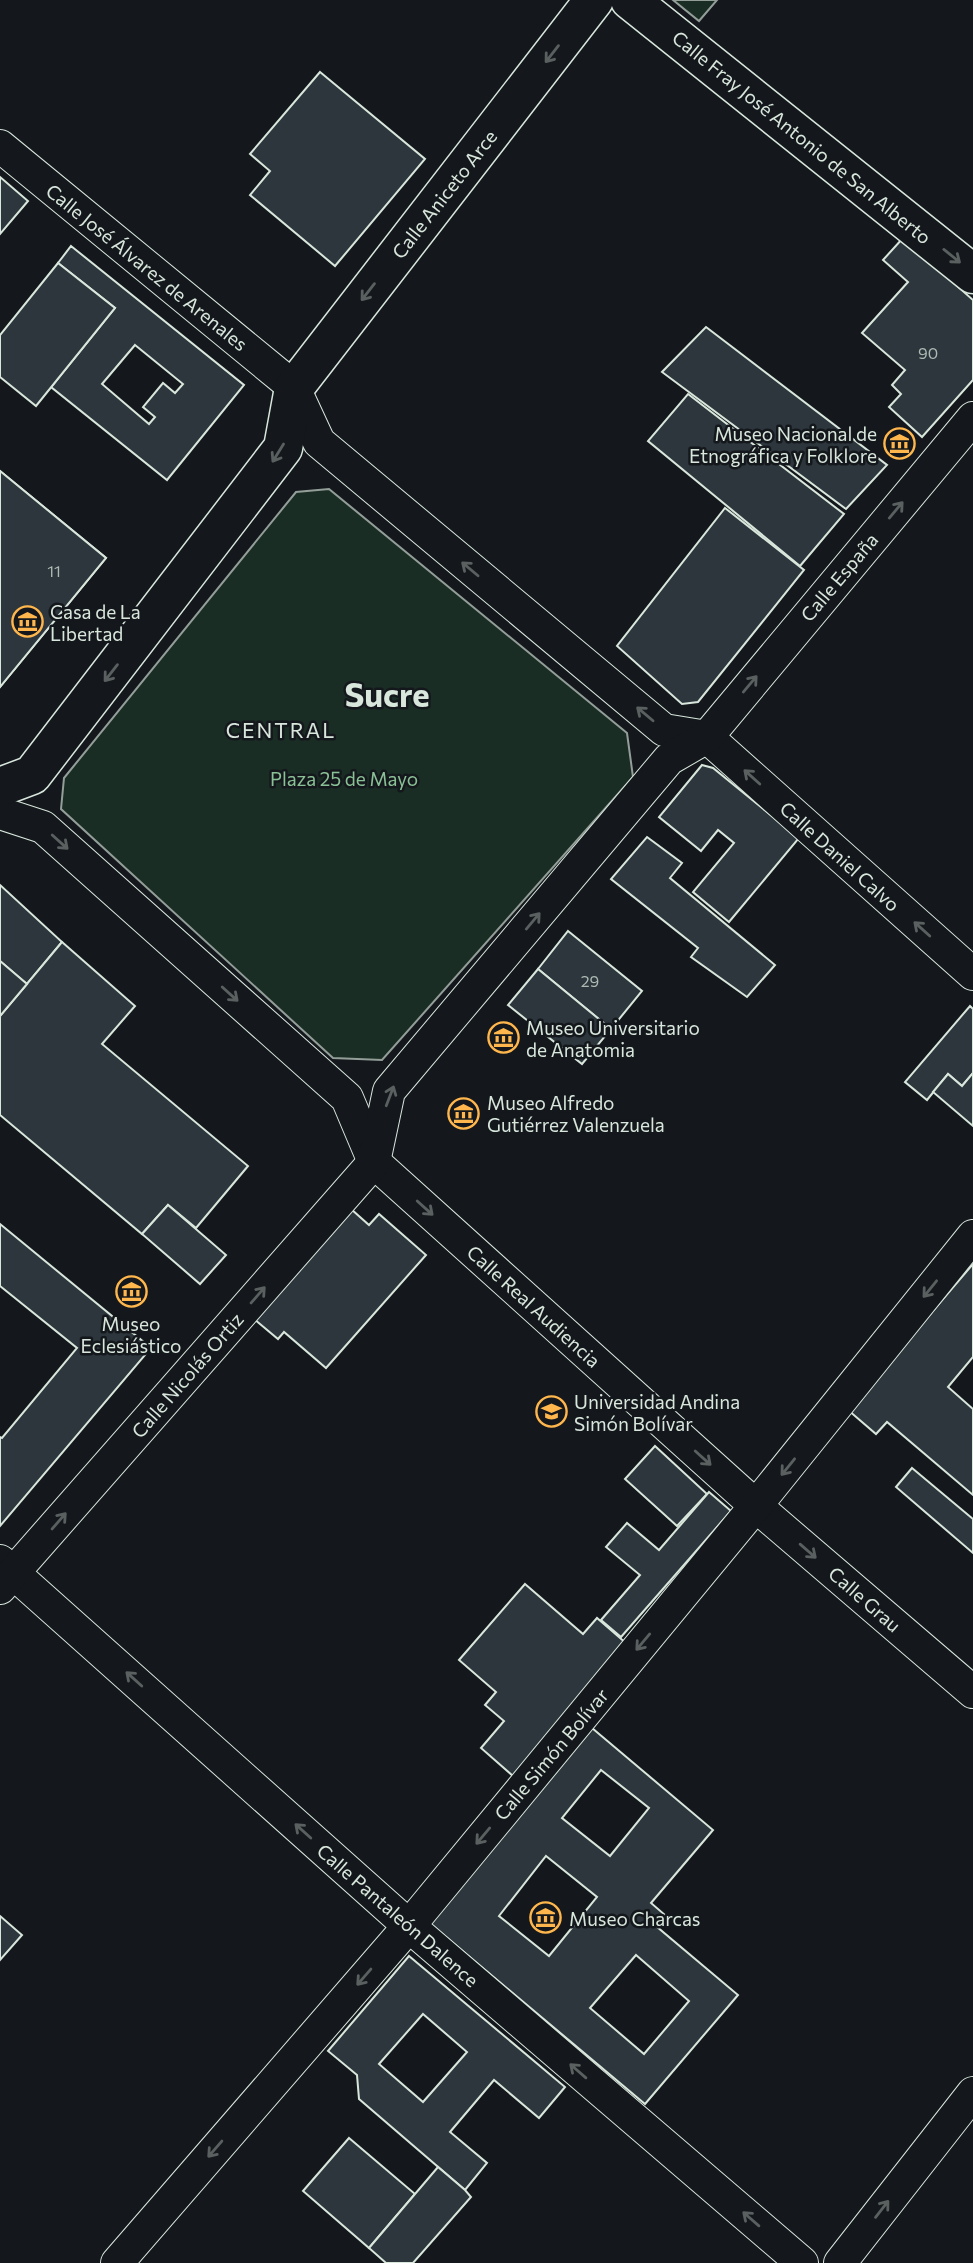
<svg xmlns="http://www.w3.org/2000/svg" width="973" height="2263" viewBox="0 0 973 2263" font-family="Commissioner,sans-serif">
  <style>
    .green { fill: #1a2d24; stroke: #939e99; stroke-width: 2 }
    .building { fill: #2c363c; stroke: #d8e6dc; stroke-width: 2; fill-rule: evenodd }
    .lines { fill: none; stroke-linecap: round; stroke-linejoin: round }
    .minor-casing { stroke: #d8e6dc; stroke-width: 34 }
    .major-casing { stroke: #d8e6dc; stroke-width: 41 }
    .minor { stroke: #14181c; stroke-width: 32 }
    .major { stroke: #14181c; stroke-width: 38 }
    .oneway { stroke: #59605f }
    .labels { text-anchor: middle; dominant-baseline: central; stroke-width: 5; stroke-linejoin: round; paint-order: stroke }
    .number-label { font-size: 16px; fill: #adbab4 }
    .street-label { font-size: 19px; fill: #d8e6dc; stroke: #14181c }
    .poi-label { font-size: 19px; fill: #d8e6dc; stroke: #14181c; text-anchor: start }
    .park-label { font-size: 19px; fill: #8ac095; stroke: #14181c }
    .neighbourhood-label { font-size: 21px; letter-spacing: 2px; fill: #d8e6dc; stroke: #14181c }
    .town-label { font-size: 33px; font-weight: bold; fill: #d8e6dc; stroke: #14181c }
  </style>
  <rect width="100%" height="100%" fill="#14181c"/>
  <!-- green -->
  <g class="green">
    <path d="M673,0H717L699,21Z"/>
    <path d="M329,489L627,733L633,777L382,1060L333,1058L61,809L64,778L296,492Z"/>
  </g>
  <!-- building -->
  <g class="building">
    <path d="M320,72L425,159L335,266L250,195L270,171L250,154Z"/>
    <path d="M0,177L28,201L0,234Z"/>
    <path d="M903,238L973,300V380L922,437L889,407L901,394L892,385L905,370L862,333L908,282L883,260Z"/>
    <path d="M71,246L244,385L167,480L51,387L115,308L58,263ZM135,345L183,384L175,393L163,383L143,407L155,417L149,424L102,384Z"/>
    <path d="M58,263L115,308L36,406L0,377V335Z"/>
    <path d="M706,327L887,465L846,509L662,372Z"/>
    <path d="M688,394L844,514L800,566L648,441Z"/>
    <path d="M0,471L106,558L0,687V608L23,580L0,561Z"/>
    <path d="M0,471L106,558L0,687Z"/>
    <path d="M725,508L804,570L698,702L682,704L617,646Z"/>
    <path d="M702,765L713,768L799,838L729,922L693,892L734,843L718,830L701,851L659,817Z"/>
    <path d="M647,837L682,863L670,878L775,965L747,997L691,957L698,948L611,879Z"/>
    <path d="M0,885L62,942L27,984L0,961Z"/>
    <path d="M568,931L642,991L611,1029L538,969Z"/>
    <path d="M62,942L135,1006L102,1044L248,1166L196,1228L168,1205L142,1234L0,1115V1016Z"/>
    <path d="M0,961L27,984L0,1016Z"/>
    <path d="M538,969L611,1029L582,1064L508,1005Z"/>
    <path d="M970,1006L973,1009V1073L962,1086L948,1074L927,1100L905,1082Z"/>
    <path d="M973,1073V1126L933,1092L948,1074L962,1086Z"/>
    <path d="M168,1205L226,1255L200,1284L142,1234Z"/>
    <path d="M351,1209L369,1225L379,1214L426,1255L326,1368L284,1332L278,1339L254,1319Z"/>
    <path d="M0,1224L151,1348L0,1526V1437L2,1438L77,1348L0,1286Z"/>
    <path d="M973,1264V1357L948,1387L973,1409V1495L887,1422L876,1434L848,1410Z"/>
    <path d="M655,1446L707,1494L677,1526L625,1479Z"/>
    <path d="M912,1468L973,1519V1553L896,1487Z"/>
    <path d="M709,1492L731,1511L621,1637L601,1620L640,1575L606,1547L627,1523L659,1550Z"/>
    <path d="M525,1584L583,1634L597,1618L627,1644L513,1776L481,1748L504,1721L485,1705L496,1692L459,1660Z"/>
    <path d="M592,1728L713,1830L651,1903L665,1915L656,1926L738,1995L645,2104L428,1922ZM601,1770L649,1808L610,1856L562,1818ZM546,1856L597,1897L549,1956L499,1916ZM636,1955L689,2001L644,2054L590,2008Z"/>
    <path d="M0,1916L22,1935L0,1960Z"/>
    <path d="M409,1956L565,2087L539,2118L494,2080L450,2132L487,2163L465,2190L359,2099L357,2075L328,2051ZM423,2014L467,2052L423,2102L379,2064Z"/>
    <path d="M349,2138L415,2194L369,2248L303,2191Z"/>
    <path d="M438,2167L465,2190L471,2197L413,2263H386L369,2248Z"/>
  </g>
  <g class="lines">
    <defs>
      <g id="minor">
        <path d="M0,146L290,384L294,388L319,442L664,730L707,737"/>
        <path d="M707,737L973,974"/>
        <path d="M0,813L43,827L347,1098L374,1162L756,1506L973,1692"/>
        <path d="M0,1561L409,1926L802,2263"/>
        <path d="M0,1588L374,1162L389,1091L669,759L707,737L973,418"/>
        <path d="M117,2263L409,1926L767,1492L973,1236"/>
        <path d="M840,2263L973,2093"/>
      </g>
      <g id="major">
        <path d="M630,0L973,274"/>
        <path d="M0,787L32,775L283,448L294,388L594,0"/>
      </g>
    </defs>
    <!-- minor casing -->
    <use href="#minor" class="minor-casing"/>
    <!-- major casing -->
    <use href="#major" class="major-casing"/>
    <!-- minor -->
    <use href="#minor" class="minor"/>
    <!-- major -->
    <use href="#major" class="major"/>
  </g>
  <!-- one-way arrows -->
  <defs><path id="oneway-shaft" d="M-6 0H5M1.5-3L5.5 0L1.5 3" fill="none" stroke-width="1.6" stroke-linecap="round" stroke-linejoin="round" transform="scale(1.75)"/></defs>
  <g class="oneway">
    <use href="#oneway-shaft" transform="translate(552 54) rotate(128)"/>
    <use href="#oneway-shaft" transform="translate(952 256) rotate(39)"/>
    <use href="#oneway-shaft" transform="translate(368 292) rotate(128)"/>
    <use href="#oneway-shaft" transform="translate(278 453) rotate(122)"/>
    <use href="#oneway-shaft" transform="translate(896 510) rotate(-50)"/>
    <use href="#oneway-shaft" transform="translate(470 569) rotate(-140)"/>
    <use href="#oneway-shaft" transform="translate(111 673) rotate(128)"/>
    <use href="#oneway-shaft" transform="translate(750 684) rotate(-50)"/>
    <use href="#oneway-shaft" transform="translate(645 714) rotate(-140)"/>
    <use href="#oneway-shaft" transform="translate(752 777) rotate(-138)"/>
    <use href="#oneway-shaft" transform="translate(60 842) rotate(42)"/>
    <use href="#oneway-shaft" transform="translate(533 921) rotate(-50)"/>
    <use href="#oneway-shaft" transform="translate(922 929) rotate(-138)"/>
    <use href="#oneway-shaft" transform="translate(230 994) rotate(42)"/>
    <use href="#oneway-shaft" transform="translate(390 1096) rotate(-69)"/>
    <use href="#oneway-shaft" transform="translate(425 1208) rotate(42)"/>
    <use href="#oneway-shaft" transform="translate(930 1289) rotate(129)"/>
    <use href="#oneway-shaft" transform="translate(258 1295) rotate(-49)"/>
    <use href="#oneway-shaft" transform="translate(703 1458) rotate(42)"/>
    <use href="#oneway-shaft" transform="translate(788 1467) rotate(129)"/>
    <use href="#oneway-shaft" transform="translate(59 1521) rotate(-49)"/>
    <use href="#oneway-shaft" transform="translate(808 1551) rotate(41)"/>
    <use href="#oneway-shaft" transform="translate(643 1642) rotate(130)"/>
    <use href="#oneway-shaft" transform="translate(134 1679) rotate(-138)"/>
    <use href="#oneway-shaft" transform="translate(303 1831) rotate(-138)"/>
    <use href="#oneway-shaft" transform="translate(483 1836) rotate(130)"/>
    <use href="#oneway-shaft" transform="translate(364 1977) rotate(131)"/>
    <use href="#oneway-shaft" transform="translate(578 2071) rotate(-139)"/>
    <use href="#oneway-shaft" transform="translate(215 2149) rotate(131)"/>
    <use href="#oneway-shaft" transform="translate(882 2209) rotate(-52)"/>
    <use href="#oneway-shaft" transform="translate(751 2219) rotate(-139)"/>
  </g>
  <!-- icons -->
  <defs>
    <symbol id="museum-ring" viewBox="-11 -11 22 22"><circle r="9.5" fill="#14181c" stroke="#ffb74d" stroke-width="1.5"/><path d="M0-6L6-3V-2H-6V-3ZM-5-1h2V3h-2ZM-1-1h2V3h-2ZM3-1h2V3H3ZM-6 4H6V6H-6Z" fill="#ffb74d"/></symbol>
    <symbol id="university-ring" viewBox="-11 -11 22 22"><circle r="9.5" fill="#14181c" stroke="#ffb74d" stroke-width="1.5"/><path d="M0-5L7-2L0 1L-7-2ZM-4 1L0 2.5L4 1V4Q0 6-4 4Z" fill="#ffb74d"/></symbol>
  </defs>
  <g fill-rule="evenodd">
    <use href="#museum-ring" x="882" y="426" width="35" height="35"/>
    <use href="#museum-ring" x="10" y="604" width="35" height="35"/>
    <use href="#museum-ring" x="486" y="1020" width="35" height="35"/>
    <use href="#museum-ring" x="446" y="1096" width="35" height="35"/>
    <use href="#museum-ring" x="114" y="1274" width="35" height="35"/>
    <use href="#university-ring" x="534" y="1394" width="35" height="35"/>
    <use href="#museum-ring" x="528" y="1900" width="35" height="35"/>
  </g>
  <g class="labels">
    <!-- number labels -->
    <g class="number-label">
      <text x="928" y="352">90</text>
      <text x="54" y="570">11</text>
      <text x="590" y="980">29</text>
    </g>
    <!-- street labels -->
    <g class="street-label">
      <text transform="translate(802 137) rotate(39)">Calle Fray José Antonio de San Alberto</text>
      <text transform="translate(444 194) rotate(-52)">Calle Aniceto Arce</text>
      <text transform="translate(147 267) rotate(39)">Calle José Álvarez de Arenales</text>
      <text transform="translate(839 577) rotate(-50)">Calle España</text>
      <text transform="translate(840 856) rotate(42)">Calle Daniel Calvo</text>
      <text transform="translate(534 1306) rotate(42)">Calle Real Audiencia</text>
      <text transform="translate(187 1375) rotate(-49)">Calle Nicolás Ortiz</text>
      <text transform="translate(865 1599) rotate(41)">Calle Grau</text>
      <text transform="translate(551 1754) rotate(-50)">Calle Simón Bolívar</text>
      <text transform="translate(398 1915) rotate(41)">Calle Pantaleón Dalence</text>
    </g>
    <!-- poi labels -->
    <g class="poi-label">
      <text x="877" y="433" text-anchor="end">Museo Nacional de<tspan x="877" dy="22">Etnográfica y Folklore</tspan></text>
      <text x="50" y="611">Casa de La<tspan x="50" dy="22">Libertad</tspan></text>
      <text x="526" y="1027">Museo Universitario<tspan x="526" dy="22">de Anatomia</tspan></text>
      <text x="487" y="1102">Museo Alfredo<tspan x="487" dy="22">Gutiérrez Valenzuela</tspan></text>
      <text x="131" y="1323" text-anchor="middle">Museo<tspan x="131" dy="22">Eclesiástico</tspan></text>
      <text x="574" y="1401">Universidad Andina<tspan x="574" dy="22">Simón Bolívar</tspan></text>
      <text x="569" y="1918">Museo Charcas</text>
    </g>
    <!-- park labels -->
    <g class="park-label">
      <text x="344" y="778">Plaza 25 de Mayo</text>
    </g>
    <!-- neighbourhood labels -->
    <g class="neighbourhood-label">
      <text x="281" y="729">CENTRAL</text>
    </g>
    <!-- town labels -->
    <g class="town-label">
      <text x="387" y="693">Sucre</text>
    </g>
  </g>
</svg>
